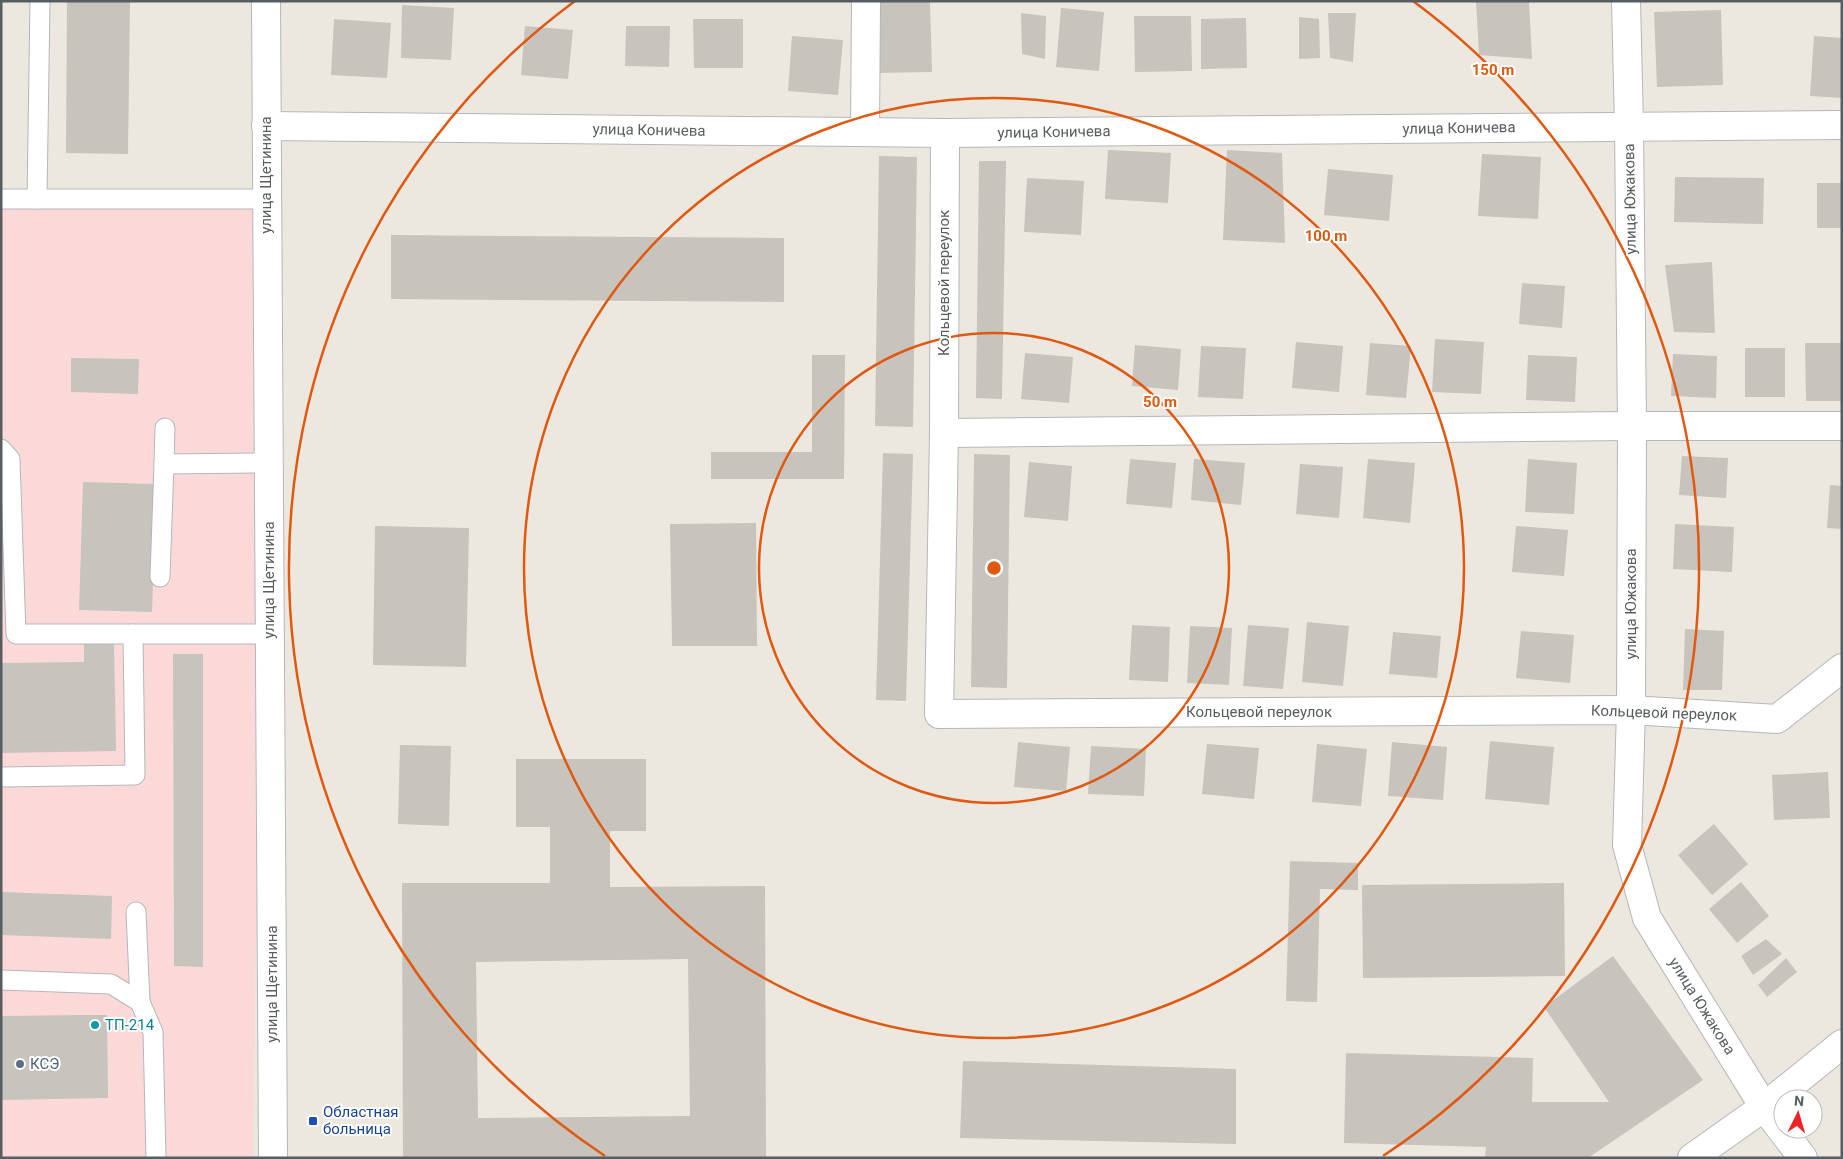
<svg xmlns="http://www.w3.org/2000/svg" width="1843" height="1159" viewBox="0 0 1843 1159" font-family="Roboto,sans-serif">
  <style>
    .medical { fill: #fcd9d9 }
    .building { fill: #c7c3bd; fill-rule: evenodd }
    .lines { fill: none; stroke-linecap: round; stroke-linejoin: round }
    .service-casing { stroke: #b3b7bb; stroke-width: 21 }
    .minor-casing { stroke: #b3b7bb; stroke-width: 30 }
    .tertiary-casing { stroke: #b3b7bb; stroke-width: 30 }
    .service { stroke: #fff; stroke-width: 19 }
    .minor { stroke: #fff; stroke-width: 28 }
    .tertiary { stroke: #fff; stroke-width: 28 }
    .ring { fill: none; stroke: #e15910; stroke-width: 2.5 }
    .culture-dot { fill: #0f9aa8; stroke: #fff; stroke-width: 2 }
    .service-dot { fill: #5c6f8a; stroke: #fff; stroke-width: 2 }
    .transit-dot { fill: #1a4fb4; stroke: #fff; stroke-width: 2 }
    .labels { text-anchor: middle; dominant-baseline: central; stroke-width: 4; stroke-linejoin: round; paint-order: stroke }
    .street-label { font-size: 15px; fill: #585d62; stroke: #fff }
    .culture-label { font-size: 15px; fill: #0d838f; stroke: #fff; text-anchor: start }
    .service-label { font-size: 15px; fill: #4e5e75; stroke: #fff; text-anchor: start }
    .transit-label { font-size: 15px; fill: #164399; stroke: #fff; text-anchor: start }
    .centre { fill: #e15910; stroke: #fff; stroke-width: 2.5 }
    .ring-label { font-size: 15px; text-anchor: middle; font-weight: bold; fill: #e15910; stroke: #fff; stroke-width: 4; stroke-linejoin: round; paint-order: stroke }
  </style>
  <rect width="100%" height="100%" fill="#ede8df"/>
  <!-- medical -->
  <path class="medical" d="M1,199H266L253,1158H1Z"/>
  <!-- building -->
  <g class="building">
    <path d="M67,1H130L128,154L66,153Z"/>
    <path d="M875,1H930L932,72L876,73Z"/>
    <path d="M1476,1H1529L1532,59L1479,55Z"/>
    <path d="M402,5L454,8L451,60L401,58Z"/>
    <path d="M1061,8L1104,12L1099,71L1056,67Z"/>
    <path d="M1721,10L1723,85L1657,87L1654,12Z"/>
    <path d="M1021,13L1046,16L1045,59L1022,54Z"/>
    <path d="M1328,13H1356L1353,62L1330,58Z"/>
    <path d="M1134,16H1191L1192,71L1135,72Z"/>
    <path d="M1299,17L1319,19L1320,58L1299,59Z"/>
    <path d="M1246,18L1247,68L1201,69V19Z"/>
    <path d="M334,19L391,23L387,78L331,75Z"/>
    <path d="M693,19H743V68H694Z"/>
    <path d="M525,26L573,30L568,79L521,75Z"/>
    <path d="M626,26H670L669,67L625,66Z"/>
    <path d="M792,36L843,40L838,95L788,91Z"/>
    <path d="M1814,36L1842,38V98L1810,96Z"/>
    <path d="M1108,150L1171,153L1168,203L1105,199Z"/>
    <path d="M1227,150L1282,153L1285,243L1223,240Z"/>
    <path d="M1482,154L1541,157L1538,219L1478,216Z"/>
    <path d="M879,156L917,157L913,427L875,426Z"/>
    <path d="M979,161H1006L1002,399L976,398Z"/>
    <path d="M1328,169L1393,175L1389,221L1324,215Z"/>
    <path d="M1675,177L1764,178L1763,224L1674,222Z"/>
    <path d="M1027,178L1084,181L1081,235L1024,232Z"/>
    <rect x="1817" y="183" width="25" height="45"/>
    <path d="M391,235L784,238V302L391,299Z"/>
    <path d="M1712,262L1715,333L1674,332L1665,265Z"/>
    <path d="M1522,283L1565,286L1562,328L1519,324Z"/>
    <path d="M1435,339L1484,342L1481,394L1432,392Z"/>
    <path d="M1296,342L1343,346L1339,392L1292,388Z"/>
    <path d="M1370,343L1411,346L1406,398L1366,395Z"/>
    <path d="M1805,343H1842V401H1806Z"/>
    <path d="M1135,345L1181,349L1178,390L1132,386Z"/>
    <path d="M1201,346L1246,348L1243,399L1198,397Z"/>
    <rect x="1745" y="348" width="40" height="49"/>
    <path d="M1025,353L1073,357L1069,403L1021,399Z"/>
    <path d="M1673,354L1717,356L1716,398L1671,396Z"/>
    <path d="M812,355H845L844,479H711V452H812Z"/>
    <path d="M1528,355L1577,357L1575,402L1526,400Z"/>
    <path d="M71,358L139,359L138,394L71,392Z"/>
    <path d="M883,453L913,454L906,701L876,700Z"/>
    <path d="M974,454L1010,455L1007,688L971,687Z"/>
    <path d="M1682,456L1728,458L1726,498L1679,495Z"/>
    <path d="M1130,459L1176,463L1172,508L1126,504Z"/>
    <path d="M1194,459L1245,463L1241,505L1191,500Z"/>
    <path d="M1368,459L1415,463L1410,523L1363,518Z"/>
    <path d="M1528,459L1577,463L1574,514L1525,512Z"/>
    <path d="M1029,462L1072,466L1068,521L1024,517Z"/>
    <path d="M1300,464L1343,467L1339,518L1296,514Z"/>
    <path d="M83,482L156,484L152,612L79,610Z"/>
    <path d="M1830,485L1842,486V529L1827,528Z"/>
    <path d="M756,523L757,646H672L670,524Z"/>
    <path d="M1675,524L1734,527L1732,572L1673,569Z"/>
    <path d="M375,526L469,528L466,667L373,665Z"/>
    <path d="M1516,526L1568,530L1564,576L1512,572Z"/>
    <path d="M1307,622L1349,626L1343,686L1302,682Z"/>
    <path d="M1132,625L1170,627L1168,682L1129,680Z"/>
    <path d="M1248,625L1289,628L1283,689L1243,686Z"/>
    <path d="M1190,626L1232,628L1229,685L1187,683Z"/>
    <path d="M1685,629L1724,631L1722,690H1683Z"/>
    <path d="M1521,631L1574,635L1570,683L1516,678Z"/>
    <path d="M1393,632L1441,636L1437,678L1389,674Z"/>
    <path d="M84,643H114L116,751L1,753V663L84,662Z"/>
    <path d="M173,654H203V967L174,966Z"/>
    <path d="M1490,741L1554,747L1549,805L1485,799Z"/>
    <path d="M1018,742L1070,747L1066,791L1014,787Z"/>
    <path d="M1392,742L1447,747L1443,800L1388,796Z"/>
    <path d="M1207,744L1259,748L1254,799L1202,794Z"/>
    <path d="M1317,744L1367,749L1361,806L1312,802Z"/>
    <path d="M400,745L451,746L449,826L398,824Z"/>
    <path d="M1091,746L1146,749L1144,796L1088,794Z"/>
    <path d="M516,759H646V831H610V887L765,886L766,1158H403L402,883H550V827H516ZM688,959L690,1116L478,1118L476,962Z"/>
    <path d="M1828,772L1830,818L1774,820L1772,775Z"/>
    <path d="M1714,824L1748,864L1712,895L1678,855Z"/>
    <path d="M1290,861L1358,863V890L1320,889L1317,1002L1286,1001Z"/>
    <path d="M1741,882L1769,916L1737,943L1709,909Z"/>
    <path d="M1564,883L1565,976L1363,978L1362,885Z"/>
    <path d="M1,892L112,896L111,939L1,935Z"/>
    <path d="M1766,939L1782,954L1753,975L1741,956Z"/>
    <path d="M1613,956L1703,1080L1588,1158H1485L1486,1147L1344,1143L1346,1053L1533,1058L1532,1102H1609L1544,1007Z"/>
    <path d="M1786,958L1797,972L1767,997L1758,985Z"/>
    <path d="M84,1015H107L108,1098L1,1100V1016Z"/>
    <path d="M963,1061L1236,1069V1144L960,1138Z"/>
  </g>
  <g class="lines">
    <defs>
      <g id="service">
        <path d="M1,199H266"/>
        <path d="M37,199L40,1"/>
        <path d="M165,428L164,464L268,463"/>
        <path d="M1,449L10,459L16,634H270"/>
        <path d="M160,577L164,464"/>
        <path d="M1,777L135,775L133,634"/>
        <path d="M136,912L140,1002"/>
        <path d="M1,980L111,984L140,1002L153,1032L156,1158"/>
      </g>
      <g id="minor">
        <path d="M266,126L945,133L1842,125"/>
        <path d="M865,132L866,1"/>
        <path d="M945,133L944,433L939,714L1631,710L1777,719L1842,668"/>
        <path d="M944,433L1632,426H1842"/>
        <path d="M1692,1158L1764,1107L1842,1044"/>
      </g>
      <g id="tertiary">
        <path d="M266,1L273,1158"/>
        <path d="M1626,1L1629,126L1632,426L1631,710L1627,845L1647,918L1764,1107L1803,1158"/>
      </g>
    </defs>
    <!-- service casing -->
    <use href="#service" class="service-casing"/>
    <!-- minor casing -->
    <use href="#minor" class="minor-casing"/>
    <!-- tertiary casing -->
    <use href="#tertiary" class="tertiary-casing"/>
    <!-- service -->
    <use href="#service" class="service"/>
    <!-- minor -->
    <use href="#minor" class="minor"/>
    <!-- tertiary -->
    <use href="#tertiary" class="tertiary"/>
  </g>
  <!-- distance rings -->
  <g class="ring">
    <circle cx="994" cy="568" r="235"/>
    <circle cx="994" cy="568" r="470"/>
    <path d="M605 1156A705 705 0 0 1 575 1M1413 1A705 705 0 0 1 1383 1156"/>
  </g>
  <!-- markers -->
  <circle class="culture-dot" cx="95" cy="1025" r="5"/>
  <circle class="service-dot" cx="20" cy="1064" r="5"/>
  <rect class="transit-dot" x="308" y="1116" width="10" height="10" rx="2.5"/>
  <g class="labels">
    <!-- street labels -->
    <g class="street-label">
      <text transform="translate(1459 128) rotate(-1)">улица Коничева</text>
      <text transform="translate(649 130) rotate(1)">улица Коничева</text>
      <text transform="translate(1054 132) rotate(-1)">улица Коничева</text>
      <text transform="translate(266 175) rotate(-90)">улица Щетинина</text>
      <text transform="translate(1630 199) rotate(-91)">улица Южакова</text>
      <text transform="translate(944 283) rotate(-90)">Кольцевой переулок</text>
      <text transform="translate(269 580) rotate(-90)">улица Щетинина</text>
      <text transform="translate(1631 604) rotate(-90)">улица Южакова</text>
      <text x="1259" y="712">Кольцевой переулок</text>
      <text transform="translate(1664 713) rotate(2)">Кольцевой переулок</text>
      <text transform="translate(272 984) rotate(-90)">улица Щетинина</text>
      <text transform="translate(1702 1006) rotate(58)">улица Южакова</text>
    </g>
    <!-- culture labels -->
    <g class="culture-label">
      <text x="105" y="1025">ТП-214</text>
    </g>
    <!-- service labels -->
    <g class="service-label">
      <text x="30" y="1064">КСЭ</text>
    </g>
    <!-- transit labels -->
    <g class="transit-label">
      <text x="323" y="1112">Областная<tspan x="323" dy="17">больница</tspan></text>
    </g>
  </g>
  <circle cx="994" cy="568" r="8" class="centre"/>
  <g class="ring-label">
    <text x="1493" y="75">150 m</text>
    <text x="1326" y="241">100 m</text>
    <text x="1160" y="407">50 m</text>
  </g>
  <!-- border -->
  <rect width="1843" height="1159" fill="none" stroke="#585d62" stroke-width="5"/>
  <!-- north arrow -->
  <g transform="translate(1798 1114) rotate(5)"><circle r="24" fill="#ffffff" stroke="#bcbec0"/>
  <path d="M0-4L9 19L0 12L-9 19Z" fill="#f02226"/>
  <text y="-8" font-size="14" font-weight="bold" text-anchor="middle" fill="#585d62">N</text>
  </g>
</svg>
